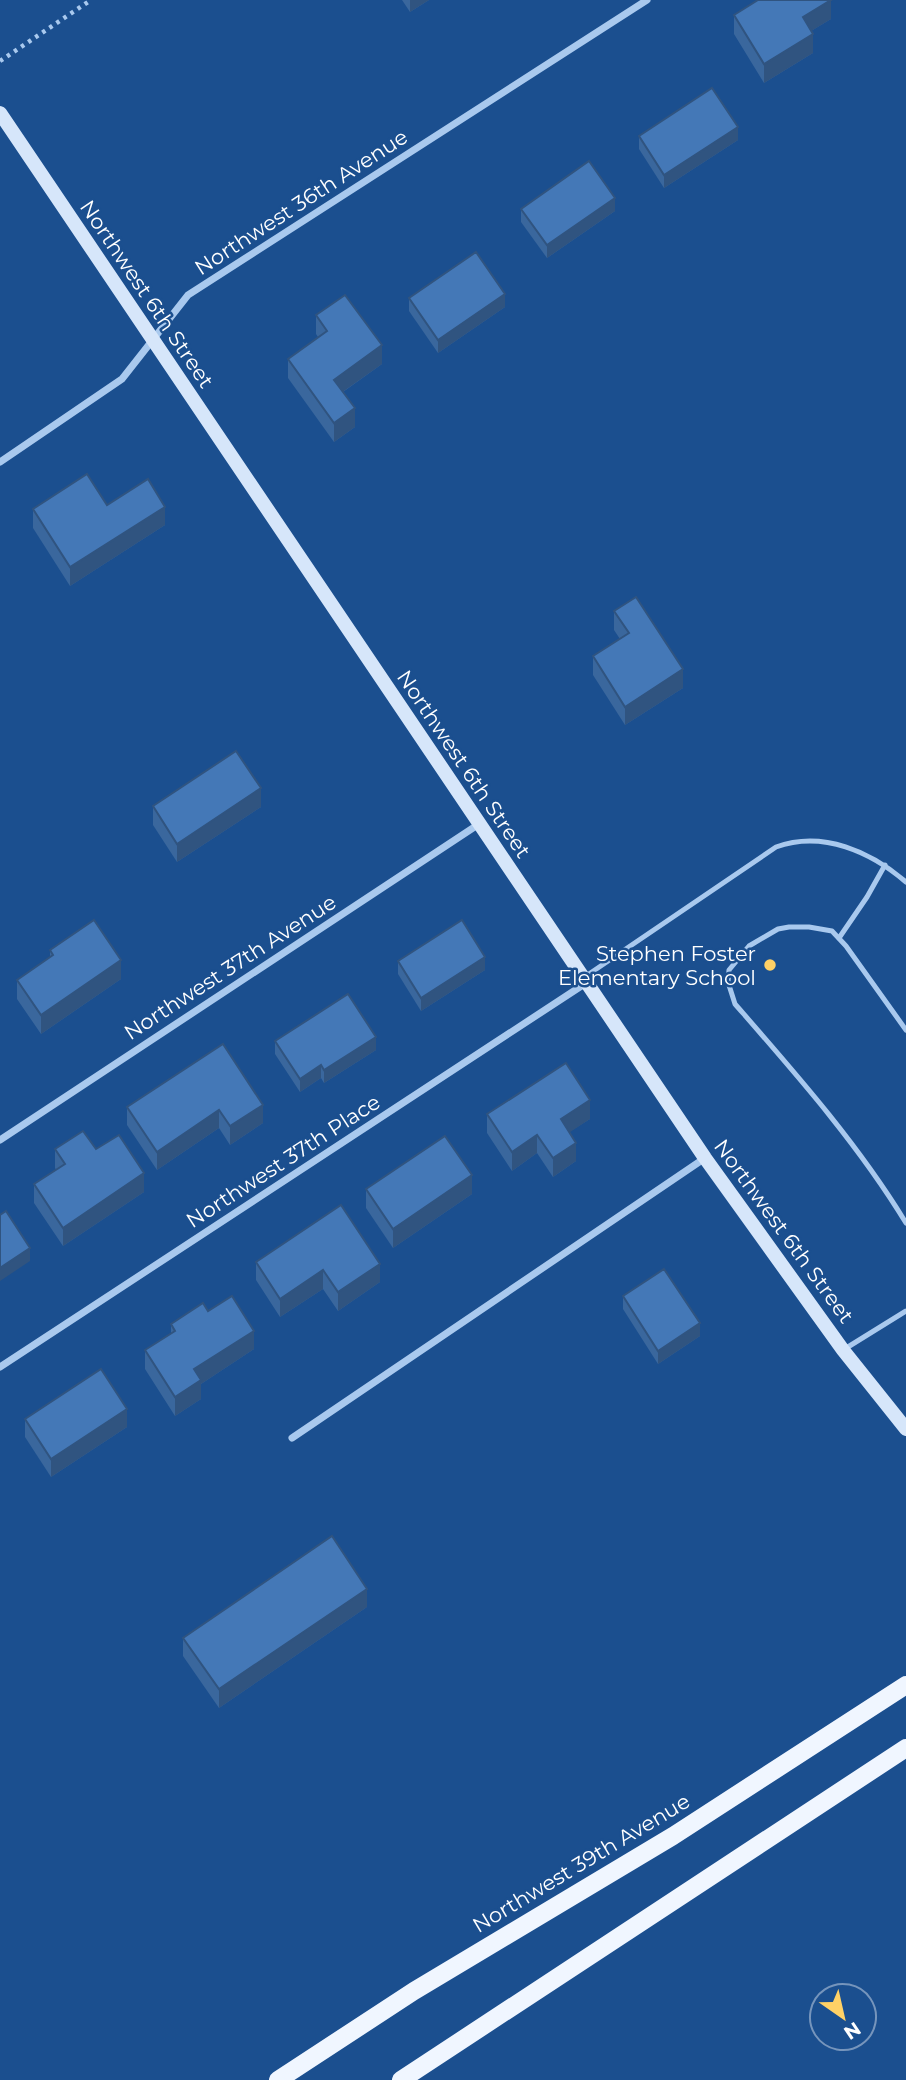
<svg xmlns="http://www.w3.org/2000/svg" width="906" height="2080" viewBox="0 0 906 2080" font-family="Montserrat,sans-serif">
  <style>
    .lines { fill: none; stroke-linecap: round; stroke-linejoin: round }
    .path { stroke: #a9c9ee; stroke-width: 4.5; stroke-dasharray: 3.5 5; stroke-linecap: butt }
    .service { stroke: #a9c9ee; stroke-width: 5 }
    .minor { stroke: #a9c9ee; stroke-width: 7 }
    .secondary { stroke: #d6e6fa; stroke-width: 14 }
    .primary { stroke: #f0f6ff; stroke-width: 18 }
    .wall { fill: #3a679d }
    .shaded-wall { fill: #305480 }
    .building { fill: #4478b7; stroke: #305480; stroke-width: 2 }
    .poi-dot { fill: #ffd166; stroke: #1b4f8f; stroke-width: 2.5 }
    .labels { text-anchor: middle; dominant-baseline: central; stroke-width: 5; stroke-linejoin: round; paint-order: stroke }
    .street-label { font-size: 21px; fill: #fff; stroke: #1b4f8f }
    .poi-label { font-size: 21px; fill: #fff; stroke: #1b4f8f; text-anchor: end }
  </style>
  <rect width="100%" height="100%" fill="#1b4f8f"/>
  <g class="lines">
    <!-- path -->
    <path class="path" d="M0,61L91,0"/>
    <!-- service -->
    <g class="service">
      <path d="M839,938L867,897L885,865"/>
      <path d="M586,976L776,847C823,830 871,852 906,882"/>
      <path d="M906,1030L846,946L832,931L809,927H789L778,929L749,946L729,970L728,982L735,1004C796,1074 858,1144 906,1223"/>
      <path d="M843,1350L906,1311"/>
    </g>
    <!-- minor -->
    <g class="minor">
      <path d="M0,462L122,379L188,295L647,0"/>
      <path d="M0,1140L479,824"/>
      <path d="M0,1367L586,983"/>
      <path d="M292,1438L705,1158"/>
    </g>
    <!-- secondary -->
    <path class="secondary" d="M0,113L705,1158L843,1350L906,1429"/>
    <!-- primary -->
    <g class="primary">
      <path d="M278,2080L414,1991L673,1836L906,1685"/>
      <path d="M401,2080L906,1748"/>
    </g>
  </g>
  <!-- wall -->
  <g class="wall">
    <path d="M402,0H429L410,12Z"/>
    <path d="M734,15L831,19L811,31L813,53L764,83L734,34Z"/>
    <path d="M639,136L738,140L664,188L639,149Z"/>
    <path d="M521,209L615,211L547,258L521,222Z"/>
    <path d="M409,298L505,307L438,353L409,311Z"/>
    <path d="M316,315L382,364L343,392L355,427L334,442L288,378V359L318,337L316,334Z"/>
    <path d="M33,509L165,525L70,586L33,528Z"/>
    <path d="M614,611L683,688L625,725L593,675V656L620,639L614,630Z"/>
    <path d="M153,806L261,807L177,862L153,825Z"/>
    <path d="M50,950L121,979L41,1034L17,999V980L50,957Z"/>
    <path d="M398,961L485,970L421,1011L398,974Z"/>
    <path d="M275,1041L376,1050L324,1083L321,1078L300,1092L275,1054Z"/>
    <path d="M223,1044L263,1123L230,1145L219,1128L157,1170L127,1125V1107Z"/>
    <path d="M487,1114L590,1119L569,1132L576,1161L553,1177L537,1153L512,1171L487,1133Z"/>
    <path d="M55,1149H96L144,1192L63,1246L34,1203V1184L56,1170L55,1168Z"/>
    <path d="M366,1189L472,1194L393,1248L366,1208Z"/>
    <path d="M341,1205L380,1282L338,1311L323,1289L280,1317L256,1280V1262Z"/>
    <path d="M623,1296L700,1336L658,1364L623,1309Z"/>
    <path d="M208,1311L254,1349L201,1384V1399L175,1416L145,1369V1350L171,1333V1324Z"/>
    <path d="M25,1419L127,1427L51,1477L25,1437Z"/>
    <path d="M367,1607L219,1708L183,1656V1638Z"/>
  </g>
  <!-- shaded-wall -->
  <g class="shaded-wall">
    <path d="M410,0H429L410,12Z"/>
    <path d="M831,0V19L803,36V17Z"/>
    <path d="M813,34V53L764,83V64Z"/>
    <path d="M738,127V140L664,188V175Z"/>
    <path d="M615,198V211L547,258V245Z"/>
    <path d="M505,294V307L438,353V340Z"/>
    <path d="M382,345V364L334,398V380Z"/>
    <path d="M355,408V427L334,442V423Z"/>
    <path d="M165,507V525L70,586V567Z"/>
    <path d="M683,669V688L625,725V707Z"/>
    <path d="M261,788V807L177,862V844Z"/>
    <path d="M485,957V970L421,1011V998Z"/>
    <path d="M121,960V979L41,1034V1015Z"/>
    <path d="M376,1037V1050L324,1083V1070Z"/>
    <path d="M321,1065V1078L300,1092V1079Z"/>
    <path d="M590,1100V1119L561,1138V1119Z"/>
    <path d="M263,1105V1123L230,1145V1126Z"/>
    <path d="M219,1110V1128L157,1170V1152Z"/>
    <path d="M537,1135V1153L512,1171V1152Z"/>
    <path d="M576,1143V1161L553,1177V1158Z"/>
    <path d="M144,1173V1192L63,1246V1228Z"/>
    <path d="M472,1175V1194L393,1248V1229Z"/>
    <path d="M30,1248V1261L0,1281V1268Z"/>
    <path d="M380,1264V1282L338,1311V1292Z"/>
    <path d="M323,1270V1289L280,1317V1299Z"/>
    <path d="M700,1323V1336L658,1364V1351Z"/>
    <path d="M254,1331V1349L201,1384V1399L175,1416V1397L194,1369Z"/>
    <path d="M127,1409V1427L51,1477V1459Z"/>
    <path d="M367,1589V1607L219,1708V1689Z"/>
  </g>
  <!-- building -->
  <g class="building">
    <path d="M758,0H831L803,17L813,34L764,64L734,15Z"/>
    <path d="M712,88L738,127L664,175L639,136Z"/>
    <path d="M589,161L615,198L547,245L521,209Z"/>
    <path d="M476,252L505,294L438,340L409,298Z"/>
    <path d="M345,295L382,345L334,380L355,408L334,423L288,359L327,331L316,315Z"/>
    <path d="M87,474L107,505L148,479L165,507L70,567L33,509Z"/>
    <path d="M636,597L683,669L625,707L593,656L629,633L614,611Z"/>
    <path d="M236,751L261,788L177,844L153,806Z"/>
    <path d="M94,920L121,960L41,1015L17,980L53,955L50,950Z"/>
    <path d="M462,920L485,957L421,998L398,961Z"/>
    <path d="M348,994L376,1037L324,1070L321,1065L300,1079L275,1041Z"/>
    <path d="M223,1044L263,1105L230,1126L219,1110L157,1152L127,1107Z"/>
    <path d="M566,1063L590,1100L561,1119L576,1143L553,1158L537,1135L512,1152L487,1114Z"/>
    <path d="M83,1131L96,1149L119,1135L144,1173L63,1228L34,1184L65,1164L55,1149Z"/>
    <path d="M445,1136L472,1175L393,1229L366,1189Z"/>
    <path d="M341,1205L380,1264L338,1292L323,1270L280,1299L256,1262Z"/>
    <path d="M6,1211L30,1248L0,1268V1215Z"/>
    <path d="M664,1269L700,1323L658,1351L623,1296Z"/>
    <path d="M232,1296L254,1331L194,1369L201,1380L175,1397L145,1350L175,1331L171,1324L203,1303L208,1311Z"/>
    <path d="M101,1369L127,1409L51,1459L25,1419Z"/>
    <path d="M332,1536L367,1589L219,1689L183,1638Z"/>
  </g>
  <!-- markers -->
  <circle class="poi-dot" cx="770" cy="965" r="7"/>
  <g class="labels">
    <!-- street labels -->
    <g class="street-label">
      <text transform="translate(301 202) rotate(-33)">Northwest 36th Avenue</text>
      <text transform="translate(147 294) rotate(56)">Northwest 6th Street</text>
      <text transform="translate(464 764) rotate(56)">Northwest 6th Street</text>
      <text transform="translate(230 967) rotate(-33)">Northwest 37th Avenue</text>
      <text transform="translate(283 1161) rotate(-33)">Northwest 37th Place</text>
      <text transform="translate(784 1231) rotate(54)">Northwest 6th Street</text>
      <text transform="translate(581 1863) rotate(-31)">Northwest 39th Avenue</text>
    </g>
    <!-- poi labels -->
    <g class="poi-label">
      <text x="756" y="953">Stephen Foster<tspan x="756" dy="24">Elementary School</tspan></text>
    </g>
  </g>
  <!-- north arrow -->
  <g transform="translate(843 2017) rotate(146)"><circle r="33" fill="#1b4f8f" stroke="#7695bc" stroke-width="2"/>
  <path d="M0-5L12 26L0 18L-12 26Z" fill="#ffd166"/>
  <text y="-10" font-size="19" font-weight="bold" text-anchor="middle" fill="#ffffff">N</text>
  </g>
</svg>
